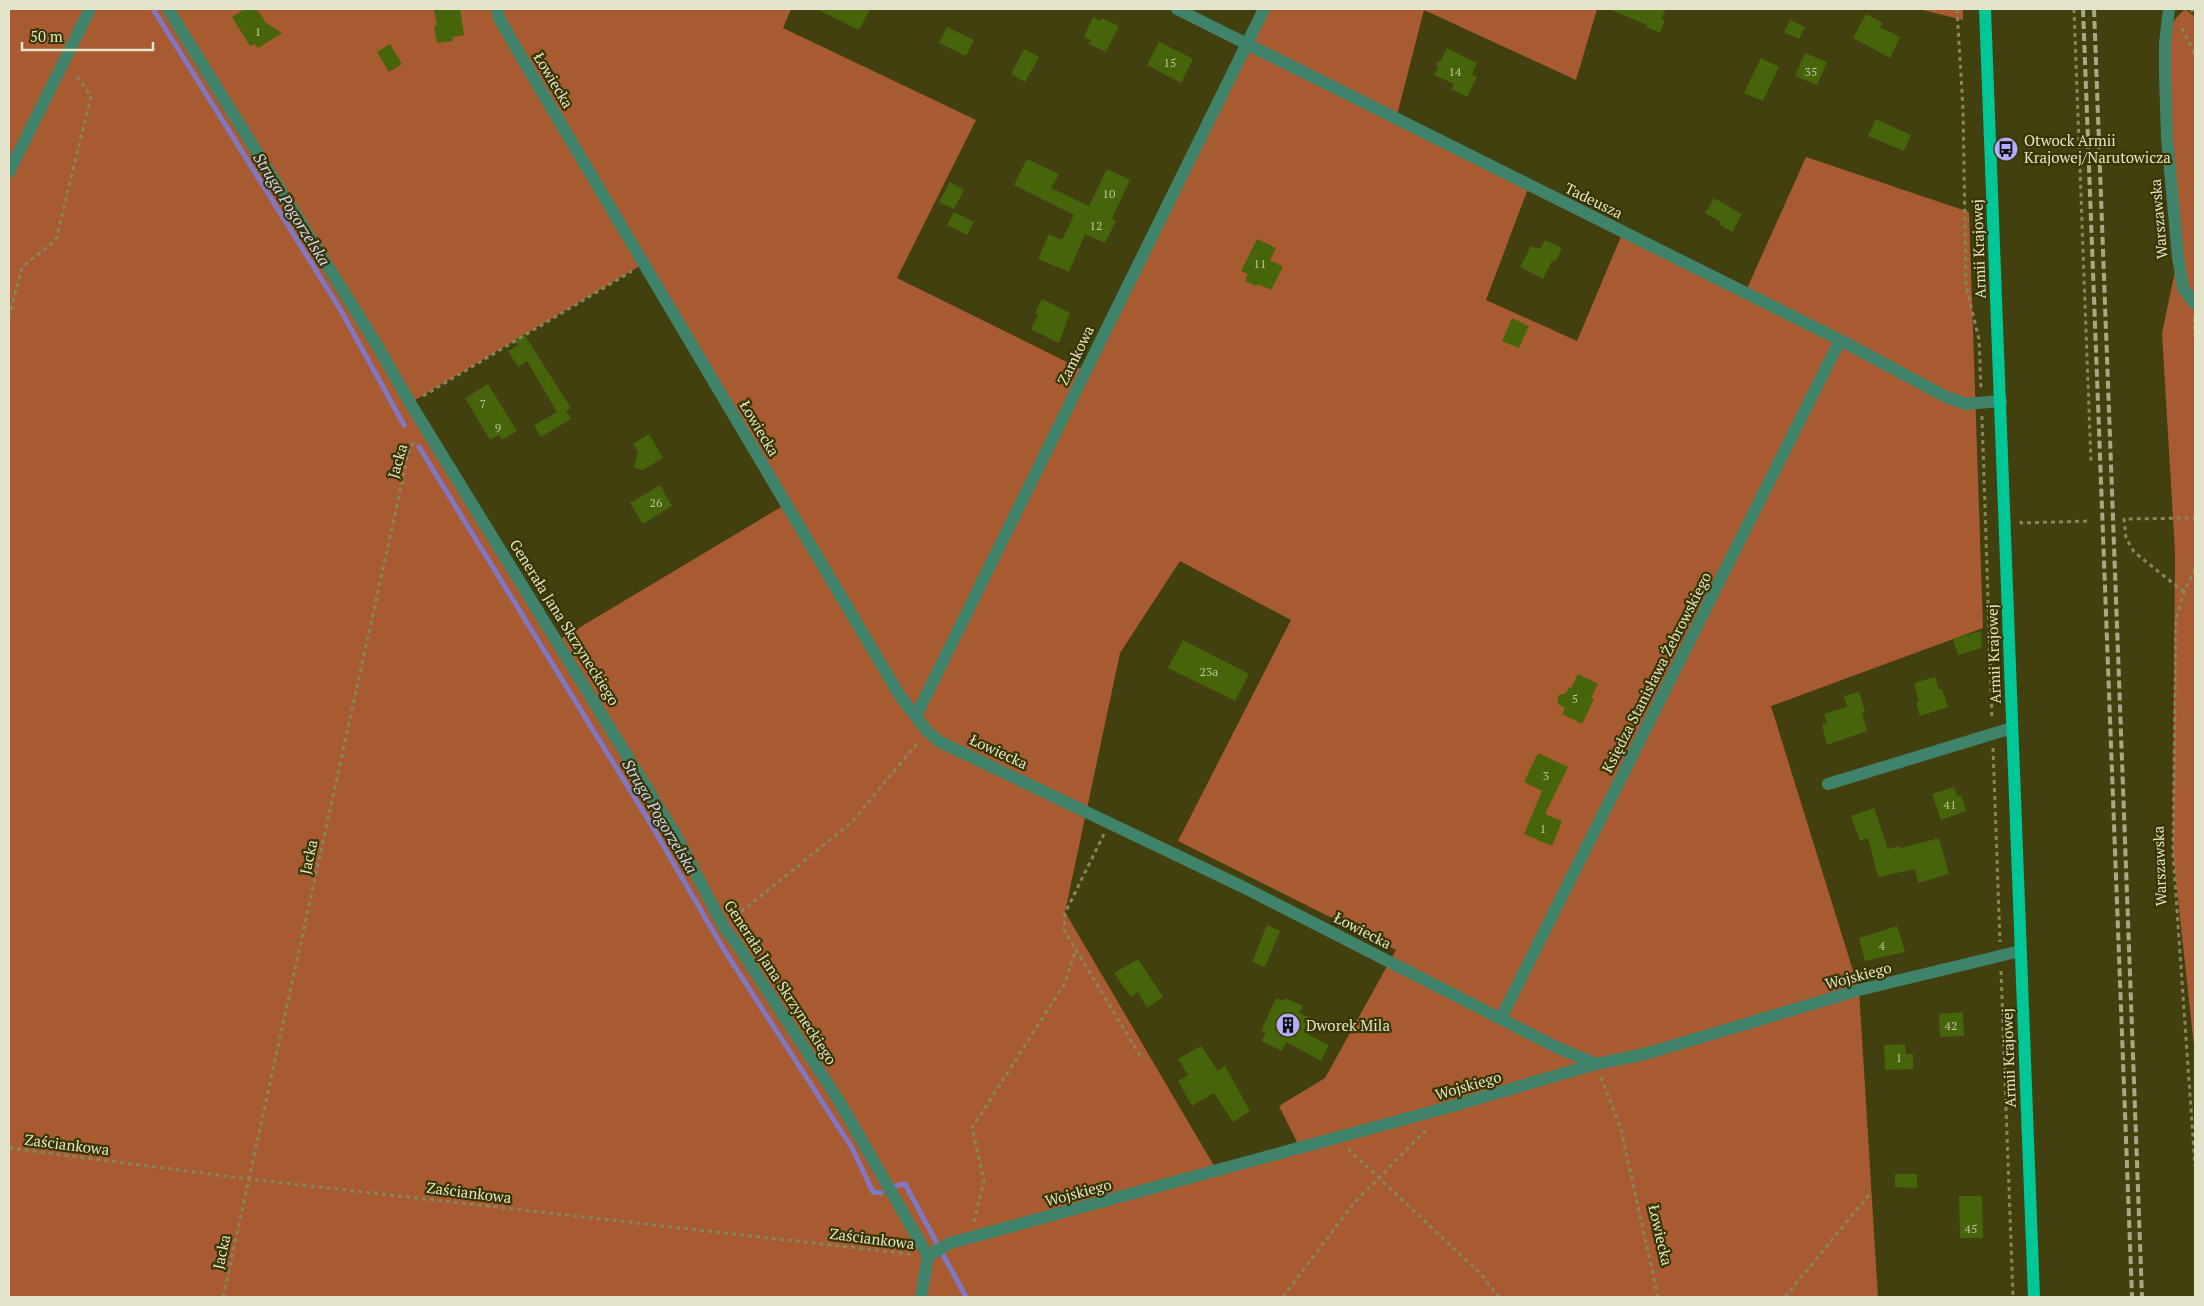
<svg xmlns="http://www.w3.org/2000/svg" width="2204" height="1306" viewBox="0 0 2204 1306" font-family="'PT Serif',serif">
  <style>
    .forest { fill: #a85b30; fill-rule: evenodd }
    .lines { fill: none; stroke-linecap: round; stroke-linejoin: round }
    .stream { stroke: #8078c5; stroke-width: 5 }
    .building { fill: #46640a }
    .path { stroke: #87865f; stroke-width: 3; stroke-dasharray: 4 4; stroke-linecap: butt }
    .minor { stroke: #40836b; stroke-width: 12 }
    .major { stroke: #01c696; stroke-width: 12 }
    .rail { stroke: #a9a886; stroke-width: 4; stroke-dasharray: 8 4; stroke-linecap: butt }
    .labels { text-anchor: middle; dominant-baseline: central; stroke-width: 4.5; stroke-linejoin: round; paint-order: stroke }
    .number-label { font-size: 12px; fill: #bcc49b }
    .street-label { font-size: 15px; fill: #e4e4cb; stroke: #373501 }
    .poi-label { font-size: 15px; fill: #e4e4cb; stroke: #373501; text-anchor: start }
    .water-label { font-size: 16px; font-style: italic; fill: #d5d2fd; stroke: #373501 }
  </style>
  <rect width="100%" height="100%" fill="#42400e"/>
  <!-- forest -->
  <g class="forest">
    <path d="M9,9H791L783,28L976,120L897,278L1085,371L1264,9H1597L1576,80L1424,10L1396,119L1529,186L1486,300L1577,341L1623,232L1745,293L1806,157L1969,212L1983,628L1771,706L1859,990L1878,1297H9ZM643,264L786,504L557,641L410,403ZM1180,561L1291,620L1178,841L1396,950L1325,1078L1279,1106L1300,1148L1217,1171L1065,912L1120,653Z"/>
    <path d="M1919,9H1963V20Z"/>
    <path d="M2185,9L2195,17V1055L2173,853L2175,552L2162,333L2178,257L2165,43L2175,19Z"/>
  </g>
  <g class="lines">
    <!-- stream -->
    <g class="stream">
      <path d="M153,9L340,309L404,425"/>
      <path d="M419,447L649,821L721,945L852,1148L873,1192L881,1193"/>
      <path d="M894,1186L905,1184L966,1297"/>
    </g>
  </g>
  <!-- building -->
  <g class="building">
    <path d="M244,9H257L266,23L282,33L258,48L255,44L250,46L232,17Z"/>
    <path d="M434,9H460L464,35L452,37L453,41L437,43L434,26L437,25Z"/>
    <path d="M817,9H870L859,30Z"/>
    <path d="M1609,9H1666L1661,19L1665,21L1660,33L1646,27L1647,25Z"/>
    <path d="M1866,14L1883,23L1880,27L1900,37L1890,58L1853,38Z"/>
    <path d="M1093,17L1100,21L1102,18L1119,26L1106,52L1089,44L1091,40L1084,37Z"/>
    <path d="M1790,20L1805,27L1799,39L1784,32Z"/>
    <path d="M947,27L974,40L966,56L939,43Z"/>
    <path d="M1159,42L1193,59L1181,83L1147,65Z"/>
    <path d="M390,44L402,64L389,72L377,52Z"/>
    <path d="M1447,48L1477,63L1472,74L1477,77L1467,97L1451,89L1454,84L1434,75L1438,68L1436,62L1441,60Z"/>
    <path d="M1024,49L1039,57L1025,82L1011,74Z"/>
    <path d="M1805,53L1827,62L1817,85L1795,76Z"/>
    <path d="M1761,58L1779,67L1763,101L1744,93Z"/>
    <path d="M1876,119L1911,135L1904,151L1868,136Z"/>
    <path d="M1027,159L1059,174L1051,188L1089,206L1107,169L1130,180L1112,218L1116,221L1105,243L1085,234L1069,272L1038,259L1049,234L1062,240L1074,215L1014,185Z"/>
    <path d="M950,182L964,190L954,209L939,202Z"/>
    <path d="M1714,198L1742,214L1732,232L1720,225L1721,222L1705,213Z"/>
    <path d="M954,212L974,222L967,235L947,225Z"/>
    <path d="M1257,239L1276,248L1270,260L1283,267L1271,290L1258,284L1256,286L1245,281L1248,274L1241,271Z"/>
    <path d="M1545,240L1562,248L1555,262L1552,261L1543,279L1520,267L1531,246L1540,249Z"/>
    <path d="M1042,299L1070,313L1059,343L1031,329L1038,315L1035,313Z"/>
    <path d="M1512,318L1529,326L1519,348L1502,341Z"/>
    <path d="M524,334L571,408L566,411L571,419L541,437L534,425L557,412L527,361L518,367L508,351L518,345L514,340Z"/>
    <path d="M488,384L517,431L502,440L499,435L490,440L465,398Z"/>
    <path d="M649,434L663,458L643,470L634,468L638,452L633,444Z"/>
    <path d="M660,485L672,506L643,524L630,503Z"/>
    <path d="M1981,631L1982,648L1958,655L1953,639Z"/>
    <path d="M1183,640L1249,674L1235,701L1168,668Z"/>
    <path d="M1578,674L1598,684L1591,698L1594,699L1582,724L1562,714L1565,708L1558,704V699L1557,696L1566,693L1569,687L1571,688Z"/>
    <path d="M1935,677L1939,689H1942L1948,707L1920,716L1916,703L1919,701L1914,683Z"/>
    <path d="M1859,692L1865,712L1862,713L1867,731L1827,745L1822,724L1827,723L1824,714L1847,707L1844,696Z"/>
    <path d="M1538,753L1568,767L1545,814L1562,821L1552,846L1524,834L1542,791L1524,782Z"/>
    <path d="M1954,787L1957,796L1961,795L1966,811L1941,820L1932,794Z"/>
    <path d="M1874,808L1888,849L1900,846L1901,848L1939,838L1949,874L1918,883L1915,869L1878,877L1868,838L1860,841L1851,816Z"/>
    <path d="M1267,925L1280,931L1265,967L1252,962Z"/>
    <path d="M1897,926L1905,952L1865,961L1859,938Z"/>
    <path d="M1138,959L1163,997L1147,1008L1138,992L1131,997L1114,973Z"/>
    <path d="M1276,998L1283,1001L1285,998L1303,1006L1299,1013L1316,1020L1309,1035L1329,1045L1321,1061L1286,1042L1282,1051L1261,1041L1266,1033L1261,1031Z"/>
    <path d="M1963,1012L1964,1036L1940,1037L1939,1014Z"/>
    <path d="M1905,1044L1906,1054H1913V1069L1885,1070L1884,1045Z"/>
    <path d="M1201,1046L1218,1071L1225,1066L1250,1111L1233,1122L1214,1093L1192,1106L1178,1081L1188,1075L1178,1059Z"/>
    <path d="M1895,1174H1917V1188L1895,1187Z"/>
    <path d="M1959,1196H1982L1983,1238H1960Z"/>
  </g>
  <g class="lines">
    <!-- path -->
    <g class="path">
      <path d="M1957,9L1963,109L1966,286L1979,339L1981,390"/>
      <path d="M2074,9L2091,463"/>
      <path d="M2190,9L2195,13"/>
      <path d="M2182,28L2195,55"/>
      <path d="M9,318L22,267L56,240L91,96L75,74"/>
      <path d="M2194,318L2195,339"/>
      <path d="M423,396L632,271"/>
      <path d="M1982,416L1992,720"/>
      <path d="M2021,521V523L2091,521"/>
      <path d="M2195,569L2184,592L2176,619L2173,853L2195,1166"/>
      <path d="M2184,592L2134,552L2126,538L2124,519L2195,518"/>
      <path d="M1993,748L2000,942"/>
      <path d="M1104,834L1065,913L1064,930L1141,1057"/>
      <path d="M735,917L852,822L919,741"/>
      <path d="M2001,971L2013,1297"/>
      <path d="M1601,1077L1621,1129L1658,1297"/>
      <path d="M9,1148L249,1179L910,1254"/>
      <path d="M1348,1149L1480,1273L1499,1297"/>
      <path d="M974,1222L984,1181L972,1128L1065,983L1076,949"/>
      <path d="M223,1297L409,450L415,440"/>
      <path d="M1283,1297L1354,1203L1427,1129"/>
      <path d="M1785,1297L1869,1195"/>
    </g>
    <!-- minor -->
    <g class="minor">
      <path d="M168,9L378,347L410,403L675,834L724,927L739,947L839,1101L928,1256"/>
      <path d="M497,9L499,18L523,60L900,696L927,731L940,742L1243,887L1556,1047L1596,1064"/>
      <path d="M1177,9L1840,340L1946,397L1966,404L2001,401"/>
      <path d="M2169,9L2165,43V74L2167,137L2178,257L2183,288L2195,304"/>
      <path d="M9,172L90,9"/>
      <path d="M916,716L1264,9"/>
      <path d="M1828,784L2012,728"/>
      <path d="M1501,1018L1840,340"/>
      <path d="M928,1256L950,1243L1449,1107L1596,1064L1645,1054L1859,990L2020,951"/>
      <path d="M921,1297L928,1256"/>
    </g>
    <!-- major -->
    <path class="major" d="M1985,9L2034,1297"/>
    <!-- rail -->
    <g class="rail">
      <path d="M2083,9L2132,1297"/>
      <path d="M2094,9L2142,1297"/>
    </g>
  </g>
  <!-- icons -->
  <defs>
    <symbol id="bus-disc" viewBox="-11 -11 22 22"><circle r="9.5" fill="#b3adf9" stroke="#373501"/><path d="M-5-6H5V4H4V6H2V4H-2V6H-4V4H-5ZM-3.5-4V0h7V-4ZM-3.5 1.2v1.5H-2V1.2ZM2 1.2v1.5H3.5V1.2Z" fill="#111"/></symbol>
    <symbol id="building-disc" viewBox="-11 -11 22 22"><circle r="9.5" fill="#b3adf9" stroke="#373501"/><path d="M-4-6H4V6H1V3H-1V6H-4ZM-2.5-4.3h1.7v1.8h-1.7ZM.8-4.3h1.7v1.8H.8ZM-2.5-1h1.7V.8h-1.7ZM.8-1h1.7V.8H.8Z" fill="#111"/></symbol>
  </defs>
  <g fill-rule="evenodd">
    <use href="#bus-disc" x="1992" y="135" width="28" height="28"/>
    <use href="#building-disc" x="1274" y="1011" width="28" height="28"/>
  </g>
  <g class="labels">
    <!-- number labels -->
    <g class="number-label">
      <text x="258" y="31">1</text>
      <text x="1170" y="62">15</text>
      <text x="1455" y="71">14</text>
      <text x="1811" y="71">35</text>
      <text x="1109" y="193">10</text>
      <text x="1096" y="225">12</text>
      <text x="1260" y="263">11</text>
      <text x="483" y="403">7</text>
      <text x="498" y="427">9</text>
      <text x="656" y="502">26</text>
      <text x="1209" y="671">23a</text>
      <text x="1575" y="698">5</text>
      <text x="1546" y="775">3</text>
      <text x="1950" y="804">41</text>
      <text x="1543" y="828">1</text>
      <text x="1882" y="945">4</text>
      <text x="1951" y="1025">42</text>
      <text x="1899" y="1057">1</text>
      <text x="1971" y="1228">45</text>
    </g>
    <!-- street labels -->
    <g class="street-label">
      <text transform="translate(554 80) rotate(59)">Łowiecka</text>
      <text transform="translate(1594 200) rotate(26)">Tadeusza</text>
      <text transform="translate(2158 219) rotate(-95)">Warszawska</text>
      <text transform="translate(1978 249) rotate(-92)">Armii Krajowej</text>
      <text transform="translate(1075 355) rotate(-64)">Zamkowa</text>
      <text transform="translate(760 428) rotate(59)">Łowiecka</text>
      <text transform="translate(397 461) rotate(-74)">Jacka</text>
      <text transform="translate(565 622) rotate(58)">Generała Jana Skrzyneckiego</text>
      <text transform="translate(1993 654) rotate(-92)">Armii Krajowej</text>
      <text transform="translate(1656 672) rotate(-63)">Księdza Stanisława Żebrowskiego</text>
      <text transform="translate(999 751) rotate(25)">Łowiecka</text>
      <text transform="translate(308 857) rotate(-78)">Jacka</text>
      <text transform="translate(2159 866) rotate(-92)">Warszawska</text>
      <text transform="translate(1363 930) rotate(27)">Łowiecka</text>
      <text transform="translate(1858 975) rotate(-15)">Wojskiego</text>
      <text transform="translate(781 982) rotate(57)">Generała Jana Skrzyneckiego</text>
      <text transform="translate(2008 1058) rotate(-92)">Armii Krajowej</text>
      <text transform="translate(1468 1085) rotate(-16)">Wojskiego</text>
      <text transform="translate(67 1144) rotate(7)">Zaściankowa</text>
      <text transform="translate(469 1192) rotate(7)">Zaściankowa</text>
      <text transform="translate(1078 1192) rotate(-15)">Wojskiego</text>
      <text transform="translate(1661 1235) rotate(77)">Łowiecka</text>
      <text transform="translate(872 1238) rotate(7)">Zaściankowa</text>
      <text transform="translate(221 1252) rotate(-78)">Jacka</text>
    </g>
    <!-- poi labels -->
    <g class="poi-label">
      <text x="2024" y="140">Otwock Armii<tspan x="2024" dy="17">Krajowej/Narutowicza</tspan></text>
      <text x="1306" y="1025">Dworek Mila</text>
    </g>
    <!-- water labels -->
    <g class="water-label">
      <text transform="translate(292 209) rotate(58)">Struga Pogorzelska</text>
      <text transform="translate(660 816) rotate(59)">Struga Pogorzelska</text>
    </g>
  </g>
  <!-- border -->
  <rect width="2204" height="1306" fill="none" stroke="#e4e4cb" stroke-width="20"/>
  <!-- scale -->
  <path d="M22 42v8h131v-8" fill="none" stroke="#e4e4cb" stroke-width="2.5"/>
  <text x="30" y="42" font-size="15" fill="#e4e4cb" stroke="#373501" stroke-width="4" paint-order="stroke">50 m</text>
</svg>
